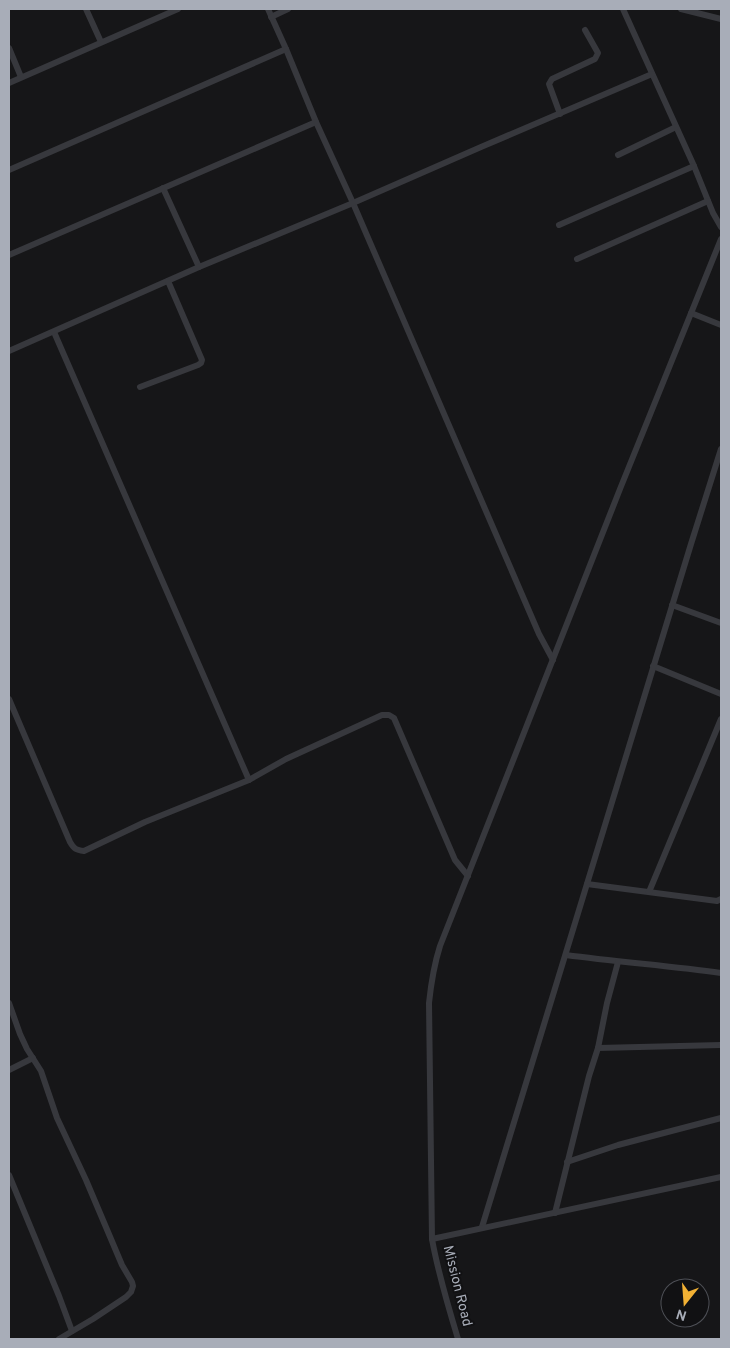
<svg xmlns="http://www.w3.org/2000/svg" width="730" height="1348" viewBox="0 0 730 1348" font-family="Overpass,sans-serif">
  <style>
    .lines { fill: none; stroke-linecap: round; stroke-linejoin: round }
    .minor { stroke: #37383d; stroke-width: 6 }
    .labels { text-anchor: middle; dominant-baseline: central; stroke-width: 4; stroke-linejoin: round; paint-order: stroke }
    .street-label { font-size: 14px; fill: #a8adb8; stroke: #111113 }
  </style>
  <rect width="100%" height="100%" fill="#161618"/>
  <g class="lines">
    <!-- minor -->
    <g class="minor">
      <path d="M86,9L101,42"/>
      <path d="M268,9L286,49L316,122L353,203L539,634L553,660"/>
      <path d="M623,9L694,166L713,213L721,227"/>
      <path d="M681,9L721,19"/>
      <path d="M271,17L288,9"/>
      <path d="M9,48L21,77"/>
      <path d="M9,83L178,9"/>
      <path d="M560,114L549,84L552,79L595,59L598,53L585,30"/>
      <path d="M618,155L676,127"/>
      <path d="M9,170L286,49"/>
      <path d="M163,188L199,267"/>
      <path d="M559,225L694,166"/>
      <path d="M9,255L316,122"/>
      <path d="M577,259L708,201"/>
      <path d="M691,313L721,325"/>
      <path d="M54,332L249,780"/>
      <path d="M9,351L199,267L353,203L481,147L652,74"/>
      <path d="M140,387L198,365L201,363L202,360L168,281"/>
      <path d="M672,605L721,623"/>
      <path d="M653,666L721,694"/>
      <path d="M9,699L70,842C74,849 76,850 84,851L145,822L249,780L286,759L382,715H389L394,718L455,860L468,876"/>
      <path d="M587,884L717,901L721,899"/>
      <path d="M649,892L721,719"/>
      <path d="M566,955C618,962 670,966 721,973"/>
      <path d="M9,1003L20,1034L27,1049L41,1071L57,1118L86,1180L122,1265L132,1282L133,1286L131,1292L126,1297L93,1319L59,1339"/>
      <path d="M598,1048L721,1045"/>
      <path d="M9,1070L33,1058"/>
      <path d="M567,1162L618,1145L721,1118"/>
      <path d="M9,1175L59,1296L72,1331"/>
      <path d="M555,1213L589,1076L598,1048L607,1003L618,962"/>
      <path d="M482,1227L691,544L721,449"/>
      <path d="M432,1239L721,1177"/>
      <path d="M458,1339C448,1306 438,1273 432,1239L429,1003C431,984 434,965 440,946L620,489L721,239"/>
    </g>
  </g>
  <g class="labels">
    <!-- street labels -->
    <g class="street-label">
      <text transform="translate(457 1286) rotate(76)">Mission Road</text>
    </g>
  </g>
  <!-- border -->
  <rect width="730" height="1348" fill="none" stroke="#a8adb8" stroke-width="20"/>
  <!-- north arrow -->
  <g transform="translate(685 1303) rotate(197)"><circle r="24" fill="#111113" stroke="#4d4f55"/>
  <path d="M0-4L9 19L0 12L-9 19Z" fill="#f2b134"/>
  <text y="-8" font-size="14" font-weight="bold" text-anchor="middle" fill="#a8adb8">N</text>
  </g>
</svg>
